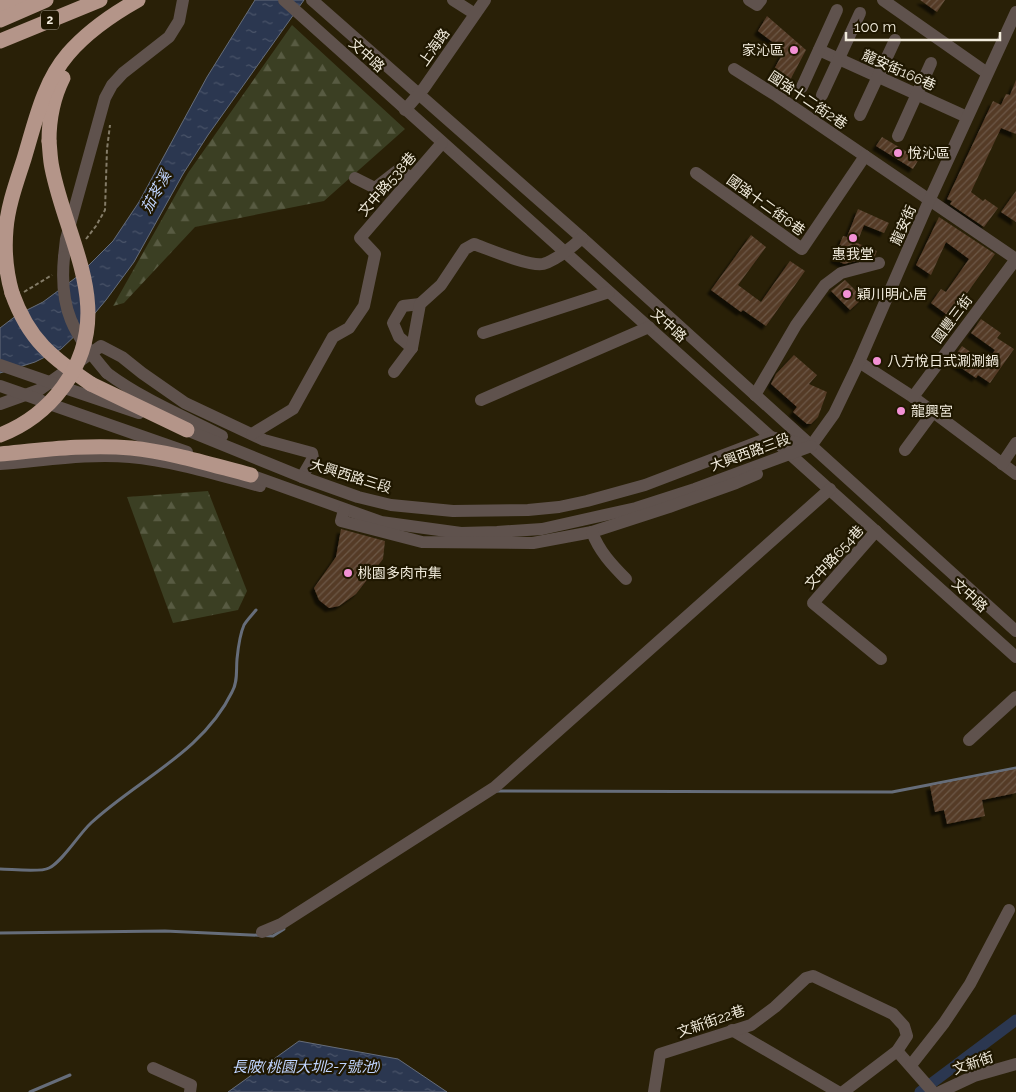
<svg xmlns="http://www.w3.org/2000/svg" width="1016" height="1092" viewBox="0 0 1016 1092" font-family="Raleway,'Noto Sans TC',sans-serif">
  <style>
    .forest { fill: url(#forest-firs) }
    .water { fill: url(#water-ripples); stroke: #666d7a }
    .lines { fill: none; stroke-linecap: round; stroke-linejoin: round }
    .stream { stroke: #666d7a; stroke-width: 3 }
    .canal { stroke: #2b3750; stroke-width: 11 }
    .building { fill: url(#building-hatch); filter: url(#shadow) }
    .path { stroke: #847c68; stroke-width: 2; stroke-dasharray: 4 2.5; stroke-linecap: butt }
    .minor { stroke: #5f524d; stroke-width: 12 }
    .highway { stroke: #b49589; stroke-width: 15 }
    .minor-bridge { stroke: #5f524d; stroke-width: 12 }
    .highway-bridge { stroke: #b49589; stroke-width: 15 }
    .poi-dot { fill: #f391d5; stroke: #1f1700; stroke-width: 2 }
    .labels { text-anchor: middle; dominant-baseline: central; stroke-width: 4.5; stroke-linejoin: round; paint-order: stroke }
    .shield { fill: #1f1700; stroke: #b2ab9a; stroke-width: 1 }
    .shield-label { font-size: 12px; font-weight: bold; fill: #f1ebdc }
    .street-label { font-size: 14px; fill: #f1ebdc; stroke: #1f1700 }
    .poi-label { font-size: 14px; fill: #f1ebdc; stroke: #1f1700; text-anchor: start }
    .water-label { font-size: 15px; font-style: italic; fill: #c1d5ff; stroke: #1f1700 }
  </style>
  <defs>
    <pattern id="forest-firs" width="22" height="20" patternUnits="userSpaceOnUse" patternTransform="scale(1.25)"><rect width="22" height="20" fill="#3b3f23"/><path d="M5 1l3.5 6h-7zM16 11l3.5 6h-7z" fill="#585b42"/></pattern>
    <pattern id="water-ripples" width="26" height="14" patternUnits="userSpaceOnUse" patternTransform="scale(1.25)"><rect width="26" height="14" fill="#2b3750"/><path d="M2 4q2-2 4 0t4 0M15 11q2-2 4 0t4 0" fill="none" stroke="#4a5469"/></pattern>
    <pattern id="building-hatch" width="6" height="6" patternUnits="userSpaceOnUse" patternTransform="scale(1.25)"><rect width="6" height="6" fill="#543b27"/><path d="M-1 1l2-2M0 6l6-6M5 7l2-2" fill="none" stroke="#6d5846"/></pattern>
    <filter id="shadow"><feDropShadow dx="-4" dy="4" stdDeviation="1" flood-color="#0009"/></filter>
  </defs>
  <rect width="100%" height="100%" fill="#292007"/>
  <!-- forest -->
  <g class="forest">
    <path d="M292,25L405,129L324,201L195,227L124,303L113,306L188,173Z"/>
    <path d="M208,491L247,591L238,610L173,623L127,497Z"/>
  </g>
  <!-- water -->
  <g class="water">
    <path d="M255,0H304L208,135L183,174L134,262L106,300L80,331L61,349L35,362L0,373V328L17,315L43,302L78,276L113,241L139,202L207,77Z"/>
    <path d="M299,1041L398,1059L447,1092H228Z"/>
  </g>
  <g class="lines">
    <!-- stream -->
    <g class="stream">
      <path d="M497,791L892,792L1016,768"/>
      <path d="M0,869C11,869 40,873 49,868C62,862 79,834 91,823C137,780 203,752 232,692C238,682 236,670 237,659C238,649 240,634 244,625C247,620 252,615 256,610"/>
      <path d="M0,933L165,931L273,936L284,929"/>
      <path d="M30,1092L70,1075"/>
    </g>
    <!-- canal -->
    <path class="canal" d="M920,1092L1016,1020"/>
  </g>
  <!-- building -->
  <g class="building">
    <path d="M920,0H945L937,12Z"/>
    <path d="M767,16L806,50L788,84L772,73L784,51L758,31Z"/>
    <path d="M1016,80V134L1001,128L971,192L983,201L985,199L998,208L984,227L950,204L952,201L947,199L993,101L1001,105L1006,94L1010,95Z"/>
    <path d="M882,137L919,159L913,169L876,146Z"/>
    <path d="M1016,191V222L1001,212Z"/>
    <path d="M858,209L889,223L884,233L864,225L857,243L877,251L875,256L844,264L834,259L843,236L847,237Z"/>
    <path d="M939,217L995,254L950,317L931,303L941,289L946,292L969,259L946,242L931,275L916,265Z"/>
    <path d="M751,235L766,247L738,285L761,302L790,261L805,271L766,326L743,310L741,312L711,290Z"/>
    <path d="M845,280L863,298L850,310L831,291Z"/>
    <path d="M981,319L1001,333L997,338L1014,349L990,383L978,375L976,378L951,361L962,346L986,363L995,350L971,333Z"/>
    <path d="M794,355L817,375L809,384L827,392L818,417L811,424H807L793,412L797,407L771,384L776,374Z"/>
    <path d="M341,529L385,541L383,559L356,594L339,606L329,608L319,600L314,588L336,557Z"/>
    <path d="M1016,769V793L982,800L985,816L947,824L944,810L935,812L930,786Z"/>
  </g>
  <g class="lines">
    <!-- path -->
    <g class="path">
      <path d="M86,239L96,226L105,210L107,149L110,125"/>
      <path d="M24,292L52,275"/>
    </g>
    <!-- minor -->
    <g class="minor">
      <path d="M284,0L1016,657"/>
      <path d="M312,0L582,238L1016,631"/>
      <path d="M453,0L475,14"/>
      <path d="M749,0L757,5L761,0"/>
      <path d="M883,0L987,73"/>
      <path d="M819,50L967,117"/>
      <path d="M734,69L777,96L1016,259"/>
      <path d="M802,87L837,10"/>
      <path d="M822,95L860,13"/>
      <path d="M405,110L424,88L485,0"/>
      <path d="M860,115L895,40"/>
      <path d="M898,136L931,63"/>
      <path d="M696,173L802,249L865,156"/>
      <path d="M355,178L375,188L397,171L412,177"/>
      <path d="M64,257L66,239L105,98L112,85L123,73L169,37L179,21L183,0"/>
      <path d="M483,333L609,292"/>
      <path d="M412,348L399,337L393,323L403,306L420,304"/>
      <path d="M859,362L913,397L1016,474"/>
      <path d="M394,372L412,348L420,304L441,285L465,249L474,244C488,249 530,267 543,264C557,260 571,248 582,238"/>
      <path d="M107,373C142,399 183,416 222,436"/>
      <path d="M56,385L139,413"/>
      <path d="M755,395L796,325L825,285L841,273L879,263"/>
      <path d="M913,397L1016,259"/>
      <path d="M481,400L649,327"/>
      <path d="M41,401L187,452"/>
      <path d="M0,404L39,390L101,346L122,357L142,373L185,403L264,440L312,453L313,458L302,477"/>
      <path d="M179,427L302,477L358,497L391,505L453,511L528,510L559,507L587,501L645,485L771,437L809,445"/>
      <path d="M252,434L293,409L333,337L349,328L364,306L375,254L360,238L442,143"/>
      <path d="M811,446L834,414L859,362L929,201L1016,12"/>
      <path d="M905,450L933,412"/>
      <path d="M0,464C43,461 87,453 130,457C174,461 218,475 260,486"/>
      <path d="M1002,464L1016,443"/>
      <path d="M242,472L381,522L461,533L497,532L542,529L636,508L695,489L811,446"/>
      <path d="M344,510L341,521L422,542L533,543L592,532L669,507L736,483L757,474"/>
      <path d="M876,531L813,603L881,659"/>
      <path d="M592,532C599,551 612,565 626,579"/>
      <path d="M969,740L1016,697"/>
      <path d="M262,932L281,924L495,787L830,489"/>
      <path d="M732,1030L838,1092"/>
      <path d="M897,1051L933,1092"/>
      <path d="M911,1065L944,1023L970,984L1009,910"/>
      <path d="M153,1068L191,1085L190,1092"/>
      <path d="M654,1092L660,1054L751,1025L775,1007L806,978L813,976L893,1014L904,1026L907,1036L897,1051L843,1092"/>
      <path d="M940,1092L974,1076L1016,1064"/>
    </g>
    <!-- highway -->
    <g class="highway">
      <path d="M0,8L22,0"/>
      <path d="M0,20L46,0"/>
      <path d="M0,41L100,0"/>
      <path d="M49,141C49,119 53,98 63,78"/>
      <path d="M12,293C6,272 4,251 6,229C8,205 17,181 24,159C35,123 43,83 68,54C87,32 113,14 138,0"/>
      <path d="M91,384L187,430"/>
      <path d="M0,454C43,450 87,444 131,448C171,452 212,465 251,475"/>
    </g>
    <!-- minor-bridge -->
    <g class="minor-bridge">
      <path d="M64,257C59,310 73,333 107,373"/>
      <path d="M0,365L55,384"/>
      <path d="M0,386L40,400"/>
    </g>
    <!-- highway-bridge -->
    <g class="highway-bridge">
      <path d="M12,293C29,341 52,357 91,384"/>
      <path d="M0,435C26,425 46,410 63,387C118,312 67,244 52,168C50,159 50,150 49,141"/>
    </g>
  </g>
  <!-- markers -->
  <g class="poi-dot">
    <circle cx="794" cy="50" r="5"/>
    <circle cx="898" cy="153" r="5"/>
    <circle cx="853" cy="238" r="5"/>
    <circle cx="847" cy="294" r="5"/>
    <circle cx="877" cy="361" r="5"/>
    <circle cx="901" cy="411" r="5"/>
    <circle cx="348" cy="573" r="5"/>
  </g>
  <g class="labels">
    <!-- shield labels -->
    <rect class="shield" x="41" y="10.5" width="18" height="19" rx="4"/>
    <g class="shield-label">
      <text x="50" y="20">2</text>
    </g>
    <!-- street labels -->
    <g class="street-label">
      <text transform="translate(434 47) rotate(-55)">上海路</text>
      <text transform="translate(367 55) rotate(42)">文中路</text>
      <text transform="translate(899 70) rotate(24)">龍安街166巷</text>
      <text transform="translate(808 100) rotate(34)">國強十二街2巷</text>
      <text transform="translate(387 184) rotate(-49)">文中路538巷</text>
      <text transform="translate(766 205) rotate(36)">國強十二街6巷</text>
      <text transform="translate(903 225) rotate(-66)">龍安街</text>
      <text transform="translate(952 319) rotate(-53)">國豐三街</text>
      <text transform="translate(669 325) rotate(42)">文中路</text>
      <text transform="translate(750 452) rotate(-20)">大興西路三段</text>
      <text transform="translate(351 476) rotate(17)">大興西路三段</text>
      <text transform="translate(834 557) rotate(-48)">文中路654巷</text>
      <text transform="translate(970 595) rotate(42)">文中路</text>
      <text transform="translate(711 1021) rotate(-19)">文新街22巷</text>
      <text transform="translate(973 1063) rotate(-19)">文新街</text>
    </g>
    <!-- poi labels -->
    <g class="poi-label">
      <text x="784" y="50" text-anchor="end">家沁區</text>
      <text x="908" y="153">悅沁區</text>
      <text x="853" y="254" text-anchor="middle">惠我堂</text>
      <text x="857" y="294">穎川明心居</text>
      <text x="887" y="361">八方悅日式涮涮鍋</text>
      <text x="911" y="411">龍興宮</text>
      <text x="358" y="573">桃園多肉市集</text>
    </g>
    <!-- water labels -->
    <g class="water-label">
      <text transform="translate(156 192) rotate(-61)">茄苳溪</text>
      <text x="306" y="1067">長陂(桃園大圳2-7號池)</text>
    </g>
  </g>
  <!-- scale -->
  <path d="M846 32v8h154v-8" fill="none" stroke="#f1ebdc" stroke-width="2.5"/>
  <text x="854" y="32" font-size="15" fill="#f1ebdc" stroke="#1f1700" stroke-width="4" paint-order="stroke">100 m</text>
</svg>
